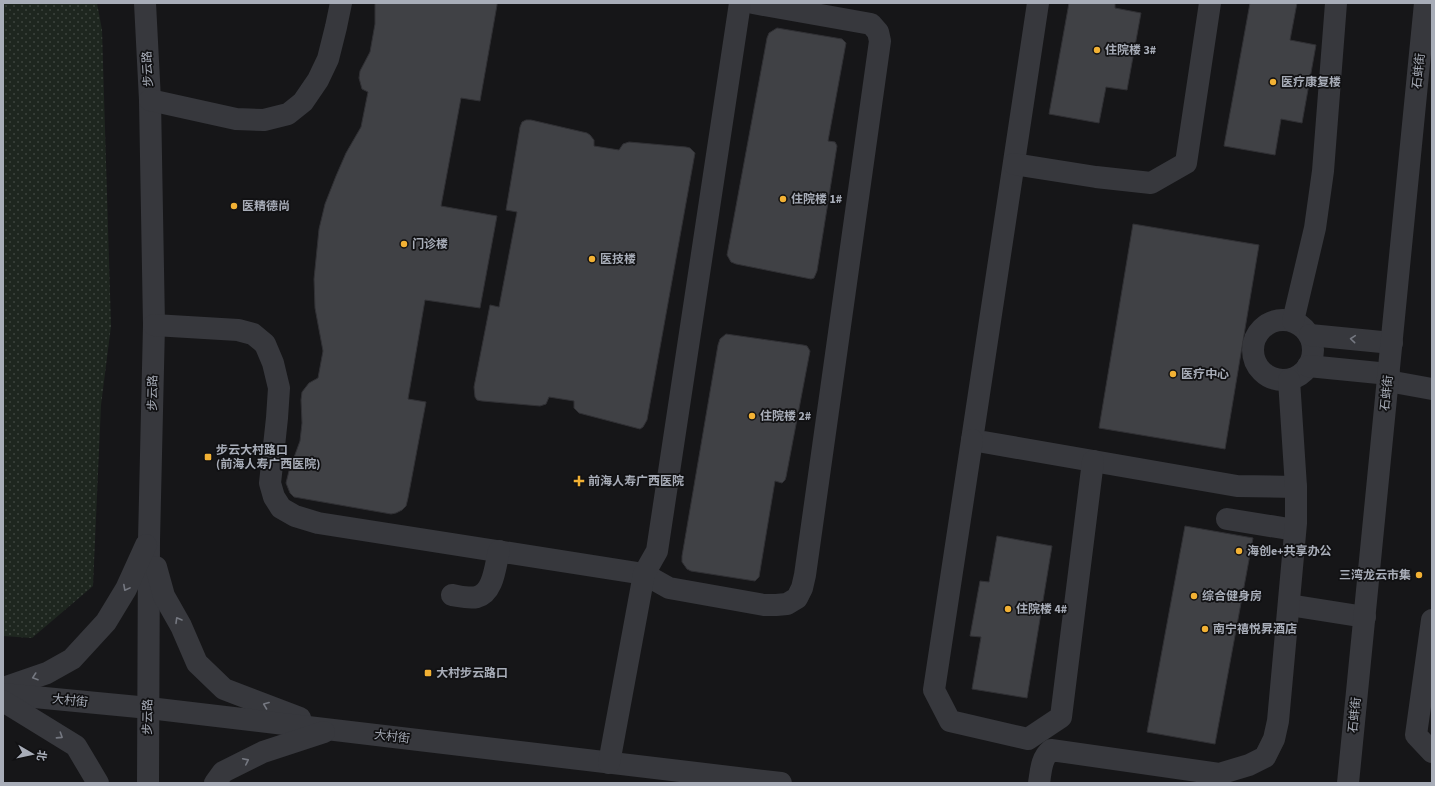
<svg xmlns="http://www.w3.org/2000/svg" width="1435" height="786" viewBox="0 0 1435 786" font-family="'Source Sans 3','Noto Sans SC',sans-serif">
  <style>
    .grass { fill: url(#grass-dots) }
    .building { fill: #404145; stroke: #303034 }
    .lines { fill: none; stroke-linecap: round; stroke-linejoin: round }
    .minor { stroke: #37383d; stroke-width: 22 }
    .oneway { stroke: #757881 }
    .poi-dot { fill: #f2b134; stroke: #111113; stroke-width: 1.5 }
    .labels { text-anchor: middle; dominant-baseline: central; stroke-width: 3.5; stroke-linejoin: round; paint-order: stroke }
    .poi-label { font-size: 12px; font-weight: bold; fill: #a8adb8; stroke: #111113; text-anchor: start }
    .street-label { font-size: 12px; fill: #a8adb8; stroke: #111113 }
  </style>
  <defs>
    <pattern id="grass-dots" width="8" height="8" patternUnits="userSpaceOnUse"><rect width="8" height="8" fill="#1e261f"/><path d="M2 2h.1M6 6h.1" fill="none" stroke="#3c433d" stroke-width="1.8" stroke-linecap="round"/></pattern>
  </defs>
  <rect width="100%" height="100%" fill="#161618"/>
  <!-- grass -->
  <path class="grass" d="M3,3H97L102,30L111,326L101,405L93,586L32,638L3,636Z"/>
  <!-- building -->
  <g class="building">
    <path d="M375,3H497V5L480,101L461,98L441,206L497,216L480,308L425,300L408,399L426,402L408,498L406,506L402,510L396,513L391,514L294,497L290,493L286,483L289,471L300,441L302,423L301,400L302,392L309,383L318,378L323,351L315,308L314,279L319,229L325,204L336,176L346,153L361,127L368,92L362,89L359,78L360,71L370,52L375,24Z"/>
    <path d="M1069,3H1115V8L1141,13L1127,90L1106,87L1099,123L1049,114Z"/>
    <path d="M1250,3H1297L1290,40L1316,45L1302,123L1281,119L1275,155L1224,146Z"/>
    <path d="M777,28L842,39L846,43L828,141L835,142L837,146L817,271L814,278L811,279L736,264L731,262L727,255L767,38L769,33Z"/>
    <path d="M526,120H531L587,133L590,135L594,140V146L619,150L623,144L629,142L686,147L690,148L695,153L647,420L643,427L640,429L579,413L574,408V401L549,397L546,404L540,406L482,401L477,400L475,397L474,387L490,305L499,307L517,212L506,210L520,127L522,122Z"/>
    <path d="M1133,224L1259,245L1225,449L1099,428Z"/>
    <path d="M726,334L803,345L807,346L810,351L786,477L785,480L782,483L775,481L759,577L755,581L691,571L687,569L682,562V556L718,345L720,339Z"/>
    <path d="M1185,526L1253,538L1215,744L1147,732Z"/>
    <path d="M997,536L1052,546L1027,698L972,689L981,637L970,636L980,581L989,582Z"/>
  </g>
  <g class="lines">
    <!-- minor -->
    <g class="minor">
      <path d="M145,3L150,100L154,325L149,541L148,783"/>
      <path d="M1038,3L972,440L1237,486L1296,487"/>
      <path d="M150,100L236,119L264,120L288,114L303,102L318,80L328,59L336,27L341,3"/>
      <path d="M1014,164L1096,177L1151,183L1186,163L1210,3"/>
      <circle cx="1283" cy="350" r="30"/>
      <path d="M1293,321L1315,228L1323,171L1336,3"/>
      <path d="M154,325L238,330L253,334L265,344L273,363L279,388L277,418L270,483L274,497L281,508L295,516L318,523L644,574L669,588L764,605H776L787,604L797,598L802,588L805,575L880,41L878,32L871,24L753,3"/>
      <path d="M1310,335L1392,343"/>
      <path d="M1308,366L1389,374"/>
      <path d="M1388,381L1432,389"/>
      <path d="M972,440L934,690L950,721L1028,739L1061,717L1093,461"/>
      <path d="M1227,519L1295,530"/>
      <path d="M156,567L164,596L181,626L197,663L224,689L300,718"/>
      <path d="M452,595C459,596 469,599 477,597C494,592 495,566 499,551"/>
      <path d="M1289,605L1365,617"/>
      <path d="M1432,620L1416,735L1432,752"/>
      <path d="M3,688L47,673L72,659L106,622L126,589L146,545"/>
      <path d="M3,694L149,708L781,783"/>
      <path d="M3,701L76,746L98,783"/>
      <path d="M609,763L644,574L657,551L740,3"/>
      <path d="M215,783L223,772L263,752L324,732"/>
      <path d="M1039,783C1041,771 1041,758 1051,750L1219,774L1249,765L1265,757L1274,739L1278,721L1296,523V487L1289,380"/>
      <path d="M1348,783L1425,3"/>
    </g>
  </g>
  <!-- one-way arrows -->
  <defs><path id="oneway-chevron" d="M-2-3.5L2.5 0L-2 3.5" fill="none" stroke-width="1.6" stroke-linecap="round" stroke-linejoin="round"/></defs>
  <g class="oneway">
    <use href="#oneway-chevron" transform="translate(1353 339) rotate(-175)"/>
    <use href="#oneway-chevron" transform="translate(126 588) rotate(118)"/>
    <use href="#oneway-chevron" transform="translate(178 620) rotate(-120)"/>
    <use href="#oneway-chevron" transform="translate(35 677) rotate(161)"/>
    <use href="#oneway-chevron" transform="translate(266 705) rotate(-159)"/>
    <use href="#oneway-chevron" transform="translate(60 736) rotate(33)"/>
    <use href="#oneway-chevron" transform="translate(246 761) rotate(-26)"/>
  </g>
  <!-- markers -->
  <g class="poi-dot">
    <circle cx="1097" cy="50" r="4"/>
    <circle cx="1273" cy="82" r="4"/>
    <circle cx="783" cy="199" r="4"/>
    <circle cx="234" cy="206" r="4"/>
    <circle cx="404" cy="244" r="4"/>
    <circle cx="592" cy="259" r="4"/>
    <circle cx="1173" cy="374" r="4"/>
    <circle cx="752" cy="416" r="4"/>
    <rect x="204" y="453" width="8" height="8" rx="2"/>
    <path d="M577 475h4v4h4v4h-4v4h-4v-4h-4v-4h4z"/>
    <circle cx="1239" cy="551" r="4"/>
    <circle cx="1419" cy="575" r="4"/>
    <circle cx="1194" cy="596" r="4"/>
    <circle cx="1008" cy="609" r="4"/>
    <circle cx="1205" cy="629" r="4"/>
    <rect x="424" y="669" width="8" height="8" rx="2"/>
  </g>
  <g class="labels">
    <!-- poi labels -->
    <g class="poi-label">
      <text x="1105" y="50">住院楼 3#</text>
      <text x="1281" y="82">医疗康复楼</text>
      <text x="791" y="199">住院楼 1#</text>
      <text x="242" y="206">医精德尚</text>
      <text x="412" y="244">门诊楼</text>
      <text x="600" y="259">医技楼</text>
      <text x="1181" y="374">医疗中心</text>
      <text x="760" y="416">住院楼 2#</text>
      <text x="216" y="450">步云大村路口<tspan x="216" dy="14">(前海人寿广西医院)</tspan></text>
      <text x="588" y="481">前海人寿广西医院</text>
      <text x="1247" y="551">海创e+共享办公</text>
      <text x="1411" y="575" text-anchor="end">三湾龙云市集</text>
      <text x="1202" y="596">综合健身房</text>
      <text x="1016" y="609">住院楼 4#</text>
      <text x="1213" y="629">南宁禧悦昇酒店</text>
      <text x="436" y="673">大村步云路口</text>
    </g>
    <!-- street labels -->
    <g class="street-label">
      <text transform="translate(148 69) rotate(-93)">步云路</text>
      <text transform="translate(1419 71) rotate(-84)">石蚌街</text>
      <text transform="translate(153 393) rotate(-89)">步云路</text>
      <text transform="translate(1387 393) rotate(-84)">石蚌街</text>
      <text transform="translate(70 701) rotate(6)">大村街</text>
      <text transform="translate(1355 715) rotate(-84)">石蚌街</text>
      <text transform="translate(148 717) rotate(-89)">步云路</text>
      <text transform="translate(392 737) rotate(7)">大村街</text>
    </g>
  </g>
  <!-- border -->
  <rect width="1435" height="786" fill="none" stroke="#a8adb8" stroke-width="8"/>
  <!-- north arrow -->
  <g transform="translate(32 754) rotate(99)" stroke="#111113" stroke-width="3" paint-order="stroke">
  <path d="M0-3L7 15L0 10L-7 15Z" fill="#a8adb8"/>
  <text y="-6" font-size="11" font-weight="bold" text-anchor="middle" fill="#a8adb8">北</text>
  </g>
</svg>
